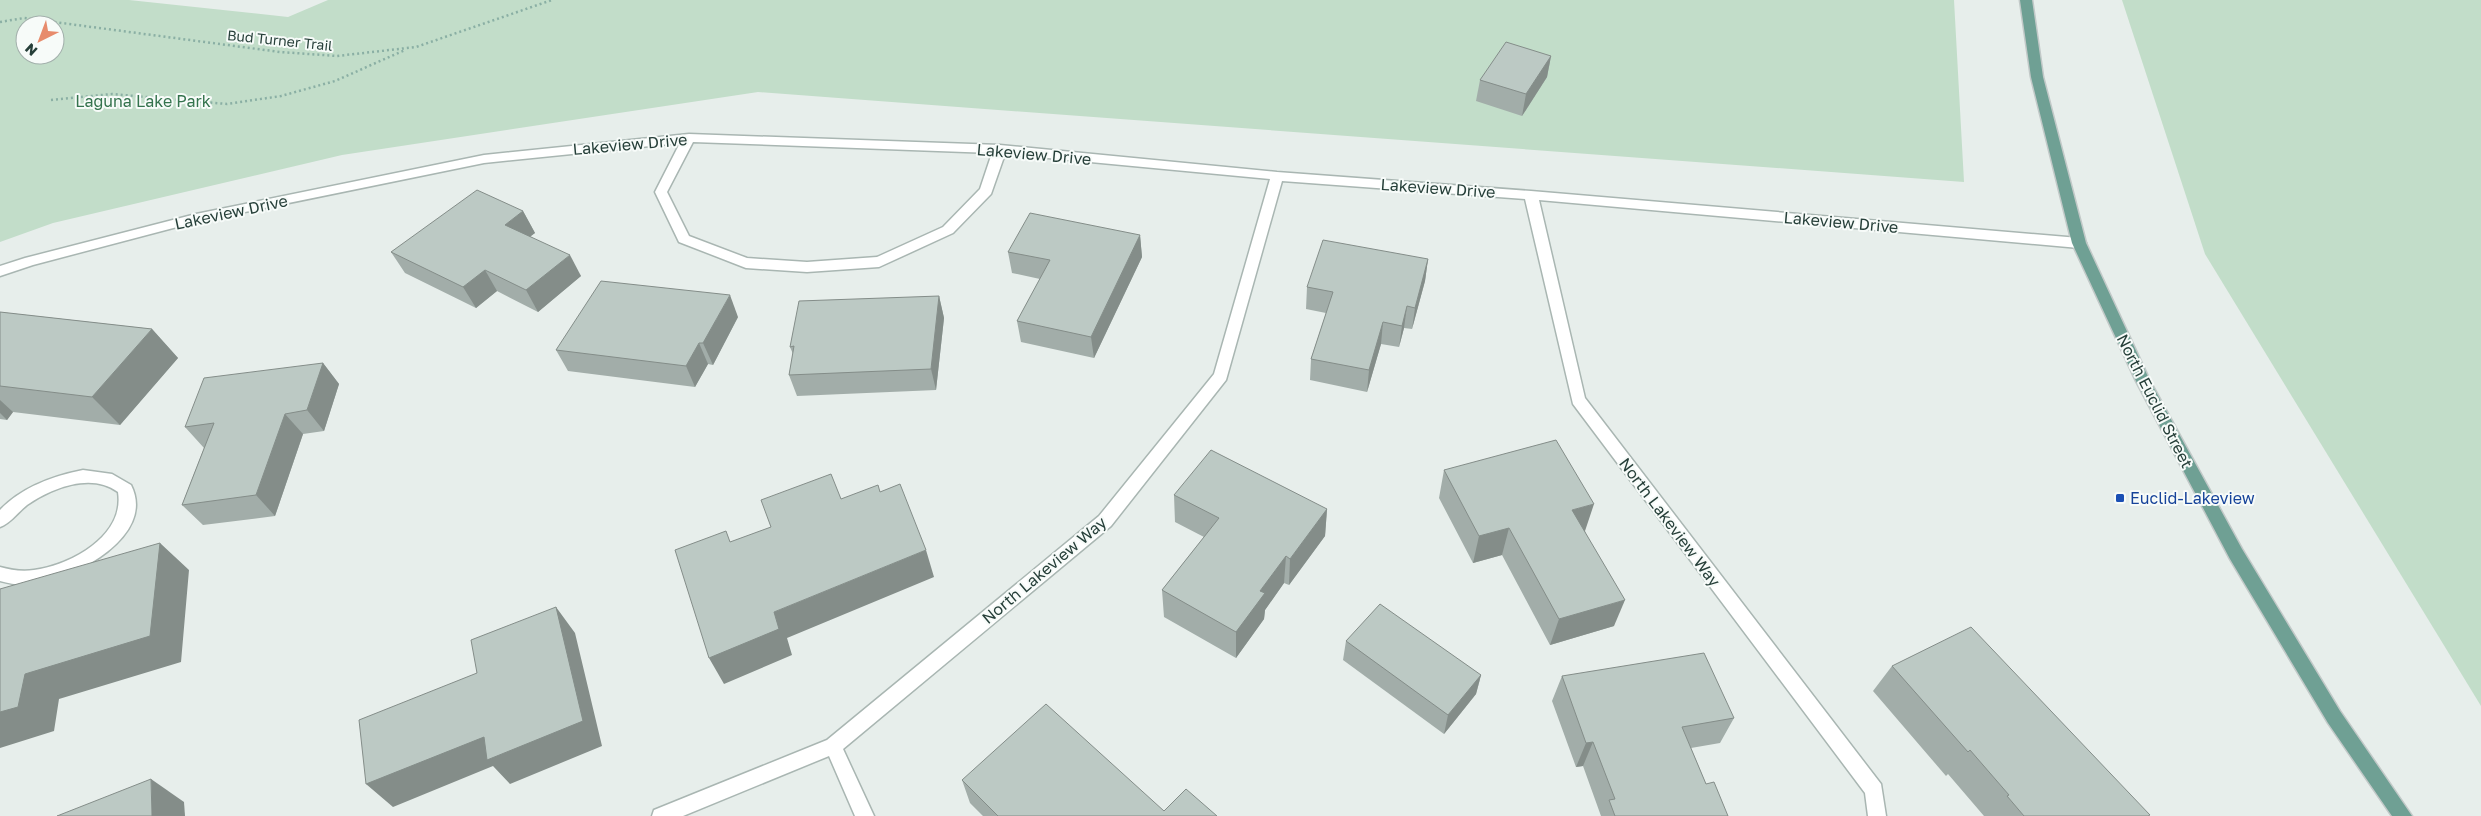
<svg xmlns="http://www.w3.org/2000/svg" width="2481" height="816" viewBox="0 0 2481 816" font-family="'Golos Text',sans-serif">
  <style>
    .green { fill: #c2ddc9; fill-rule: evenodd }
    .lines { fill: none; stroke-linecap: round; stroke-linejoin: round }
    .minor-casing { stroke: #a9b6b2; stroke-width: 3 }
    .major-casing { stroke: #c2c9c8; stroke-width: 3 }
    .path { stroke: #8aafa4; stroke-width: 2.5; stroke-dasharray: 2 3; stroke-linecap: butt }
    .minor { fill: #fff; fill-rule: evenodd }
    .major { fill: #6fa094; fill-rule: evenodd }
    .wall { fill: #a2ada9 }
    .shaded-wall { fill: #848d89 }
    .building { fill: #bcc9c4; stroke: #848d89 }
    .transit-dot { fill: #1a4fb4; stroke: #f7fbf9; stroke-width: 2 }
    .labels { text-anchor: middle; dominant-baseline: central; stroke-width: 4; stroke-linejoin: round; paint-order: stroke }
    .far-street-label { font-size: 14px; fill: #263f39; stroke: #f7fbf9 }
    .park-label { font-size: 16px; fill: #34734d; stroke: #f7fbf9 }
    .street-label { font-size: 16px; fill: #263f39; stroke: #f7fbf9 }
    .transit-label { font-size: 16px; fill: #164399; stroke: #f7fbf9; text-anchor: start }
  </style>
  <rect width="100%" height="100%" fill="#e7eeeb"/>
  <!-- green -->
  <g class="green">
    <path d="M0,0H129L288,17L328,0H1954L1964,182L758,92L342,155L53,223L0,242ZM25,25H55V55H25Z"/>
    <path d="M2122,0H2481V706L2205,254Z"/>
  </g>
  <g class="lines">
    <defs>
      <g id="minor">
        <path d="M689,134L1000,145L1277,172L1531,191L2079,238L2086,243L2079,248L1539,200L1585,398L1881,784L1886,816H1868L1865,793L1573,404L1525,199L1282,181L1226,380L1111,526L843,749L874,816H855L829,756L683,816H652L654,810L827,740L1099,516L1214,374L1270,179L1005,154L991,194L953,233L879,267L807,272L746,268L679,242L655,192L680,143L484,163L196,222L33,265L0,276V266L25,258L196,214L484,155ZM693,142L992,153L980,189L943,227L877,257L807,262L747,258L689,236L667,192Z"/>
        <path d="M83,470L112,474L131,485C157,536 74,579 34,584C22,586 11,584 0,581V567C11,570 22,572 34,570C71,565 125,536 118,492C91,472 52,488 27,505C18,512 11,523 0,527V510C22,487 53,476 83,470Z"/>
      </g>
      <path id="major" d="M2020,0H2032L2043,77L2086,243L2150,381L2242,549L2340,711L2412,816H2392L2328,723L2230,559L2136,381L2072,243L2031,77Z"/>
    </defs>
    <!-- minor casing -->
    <use href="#minor" class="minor-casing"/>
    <!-- major casing -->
    <use href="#major" class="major-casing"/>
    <!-- path -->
    <g class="path">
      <path d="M0,22L24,18L280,52L337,56L416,47L552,0"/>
      <path d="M51,100L112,94L227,104L281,96L335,81L405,50"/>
    </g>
    <!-- minor -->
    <use href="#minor" class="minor"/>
    <!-- major -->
    <use href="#major" class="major"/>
  </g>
  <!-- wall -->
  <g class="wall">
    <path d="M1551,56L1547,77L1522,116L1476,101L1480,80Z"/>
    <path d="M523,211L535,233L530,236L581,276L538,312L497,291L476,308L405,273L391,252Z"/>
    <path d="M1140,235L1142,257L1094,358L1021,342L1017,321L1040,279L1012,273L1008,252Z"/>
    <path d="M1428,259L1425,281L1412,329L1404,328L1399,347L1381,344L1367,392L1310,380L1311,359L1326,313L1306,309L1307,287Z"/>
    <path d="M939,296L944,318L936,390L797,396L789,375L793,354L790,347Z"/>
    <path d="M0,312L152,329L178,358L120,425L13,412L7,420L0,419Z"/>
    <path d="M738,317L713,365L708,364L695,387L568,371L556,350Z"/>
    <path d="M323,363L339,384L324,431L303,434L275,516L203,525L182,505L204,448L185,427Z"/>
    <path d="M1444,470L1585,531L1614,626L1550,645L1502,555L1473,563L1439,498Z"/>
    <path d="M1174,495L1327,509L1325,536L1289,585L1284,583L1265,610L1264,619L1236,658L1164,617L1162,590L1204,537L1175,522Z"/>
    <path d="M1346,641L1481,675L1476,694L1444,734L1343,660Z"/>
    <path d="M1892,666L2149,816H1984L1948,774L1946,776L1873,691Z"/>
    <path d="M1562,676L1734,718L1720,743L1691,748L1706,784L1728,816H1601L1583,766L1576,767L1552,701Z"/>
    <path d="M962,780L1164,811L1217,816H983L970,803Z"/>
  </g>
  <!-- shaded-wall -->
  <g class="shaded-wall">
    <path d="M1551,56L1547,77L1522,116L1526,94Z"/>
    <path d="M523,211L535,233L517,247L505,225Z"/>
    <path d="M1140,235L1142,257L1094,358L1091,337Z"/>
    <path d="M570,255L581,276L538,312L526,290Z"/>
    <path d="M1428,259L1425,281L1412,329L1415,308Z"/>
    <path d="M485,270L497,291L476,308L463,287Z"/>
    <path d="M730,295L738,317L713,365L703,343Z"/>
    <path d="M939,296L944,318L936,390L931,369Z"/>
    <path d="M1407,306L1404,328L1399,347L1402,326Z"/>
    <path d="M1383,322L1381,344L1367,392L1369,370Z"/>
    <path d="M152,329L178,358L120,425L92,397Z"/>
    <path d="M699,343L708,364L695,387L686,366Z"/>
    <path d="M323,363L339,384L324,431L307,410Z"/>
    <path d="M0,400L13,412L7,420L0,413Z"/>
    <path d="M285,414L303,434L275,516L256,495Z"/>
    <path d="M1594,504L1585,531L1564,537L1572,510Z"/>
    <path d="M1327,509L1325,536L1289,585L1290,559Z"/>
    <path d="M1509,528L1502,555L1473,563L1479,536Z"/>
    <path d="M160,543L189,570L181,662L59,699L54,731L0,748V712L25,674Z"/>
    <path d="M926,550L934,577L787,638L792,655L724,684L709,658L774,612Z"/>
    <path d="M1286,556L1284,583L1265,610L1264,619L1236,658V632L1260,591Z"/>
    <path d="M1625,600L1614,626L1550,645L1559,619Z"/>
    <path d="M556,607L575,633L602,746L510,784L493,766L393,807L366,784Z"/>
    <path d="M1481,675L1476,694L1444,734L1448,715Z"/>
    <path d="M1593,742L1583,766L1576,767L1586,743Z"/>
    <path d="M151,779L184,802L185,816H152Z"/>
  </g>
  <!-- building -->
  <g class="building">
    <path d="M1506,42L1551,56L1526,94L1480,80Z"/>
    <path d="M477,190L523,211L505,225L570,255L526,290L485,270L463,287L391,252Z"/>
    <path d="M1030,213L1140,235L1091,337L1017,321L1050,260L1008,252Z"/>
    <path d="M1323,240L1428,259L1415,308L1407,306L1402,326L1383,322L1369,370L1311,359L1333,292L1307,287Z"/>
    <path d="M601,281L730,295L703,343H699L686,366L556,350Z"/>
    <path d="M939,296L931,369L789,375L794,346L790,347L799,301Z"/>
    <path d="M0,312L152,329L92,397L0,386Z"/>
    <path d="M323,363L307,410L285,414L256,495L182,505L214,423L185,427L204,378Z"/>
    <path d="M1556,440L1594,504L1572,510L1625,600L1559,619L1509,528L1479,536L1444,470Z"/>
    <path d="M1211,450L1327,509L1290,559L1286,556L1260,591L1265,593L1236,632L1162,590L1219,518L1174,495Z"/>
    <path d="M831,474L841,499L878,485L880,492L900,484L926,550L774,612L779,629L709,658L675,550L726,531L730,542L771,527L761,500Z"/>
    <path d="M160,543L150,636L25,674L18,707L0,712V589Z"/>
    <path d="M1380,604L1481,675L1448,715L1346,641Z"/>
    <path d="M556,607L583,721L487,760L484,737L366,784L359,720L477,673L471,640Z"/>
    <path d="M1971,627L2150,815L2148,816H2024L2007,796L2009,795L1970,750L1968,752L1892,666Z"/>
    <path d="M1704,653L1734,718L1682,727L1706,784L1714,782L1728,816H1615L1609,800L1615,799L1593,742L1586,743L1562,676Z"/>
    <path d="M1046,704L1164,811L1186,789L1217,816H998L962,780Z"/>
    <path d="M151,779L152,816H57Z"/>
  </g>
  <!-- markers -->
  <rect class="transit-dot" x="2115" y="493" width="10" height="10" rx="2.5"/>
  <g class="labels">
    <!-- far-street labels -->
    <g class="far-street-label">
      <text transform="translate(280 40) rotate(6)">Bud Turner Trail</text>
    </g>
    <!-- park labels -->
    <g class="park-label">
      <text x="143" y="101">Laguna Lake Park</text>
    </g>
    <!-- street labels -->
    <g class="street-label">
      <text transform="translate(630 144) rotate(-5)">Lakeview Drive</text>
      <text transform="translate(1034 154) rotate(5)">Lakeview Drive</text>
      <text transform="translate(1438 188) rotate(4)">Lakeview Drive</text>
      <text transform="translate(231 212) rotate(-12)">Lakeview Drive</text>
      <text transform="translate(1841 222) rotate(5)">Lakeview Drive</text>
      <text transform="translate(2155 401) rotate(63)">North Euclid Street</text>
      <text transform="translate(1670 522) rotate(53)">North Lakeview Way</text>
      <text transform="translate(1044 570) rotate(-40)">North Lakeview Way</text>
    </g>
    <!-- transit labels -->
    <g class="transit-label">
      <text x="2130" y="498">Euclid-Lakeview</text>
    </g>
  </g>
  <!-- north arrow -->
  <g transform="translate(40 40) rotate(222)"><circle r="24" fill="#f7fbf9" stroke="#a3b0ac"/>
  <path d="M0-4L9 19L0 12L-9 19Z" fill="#e78b6c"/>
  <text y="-8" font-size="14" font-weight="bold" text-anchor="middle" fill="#263f39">N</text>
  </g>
</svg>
